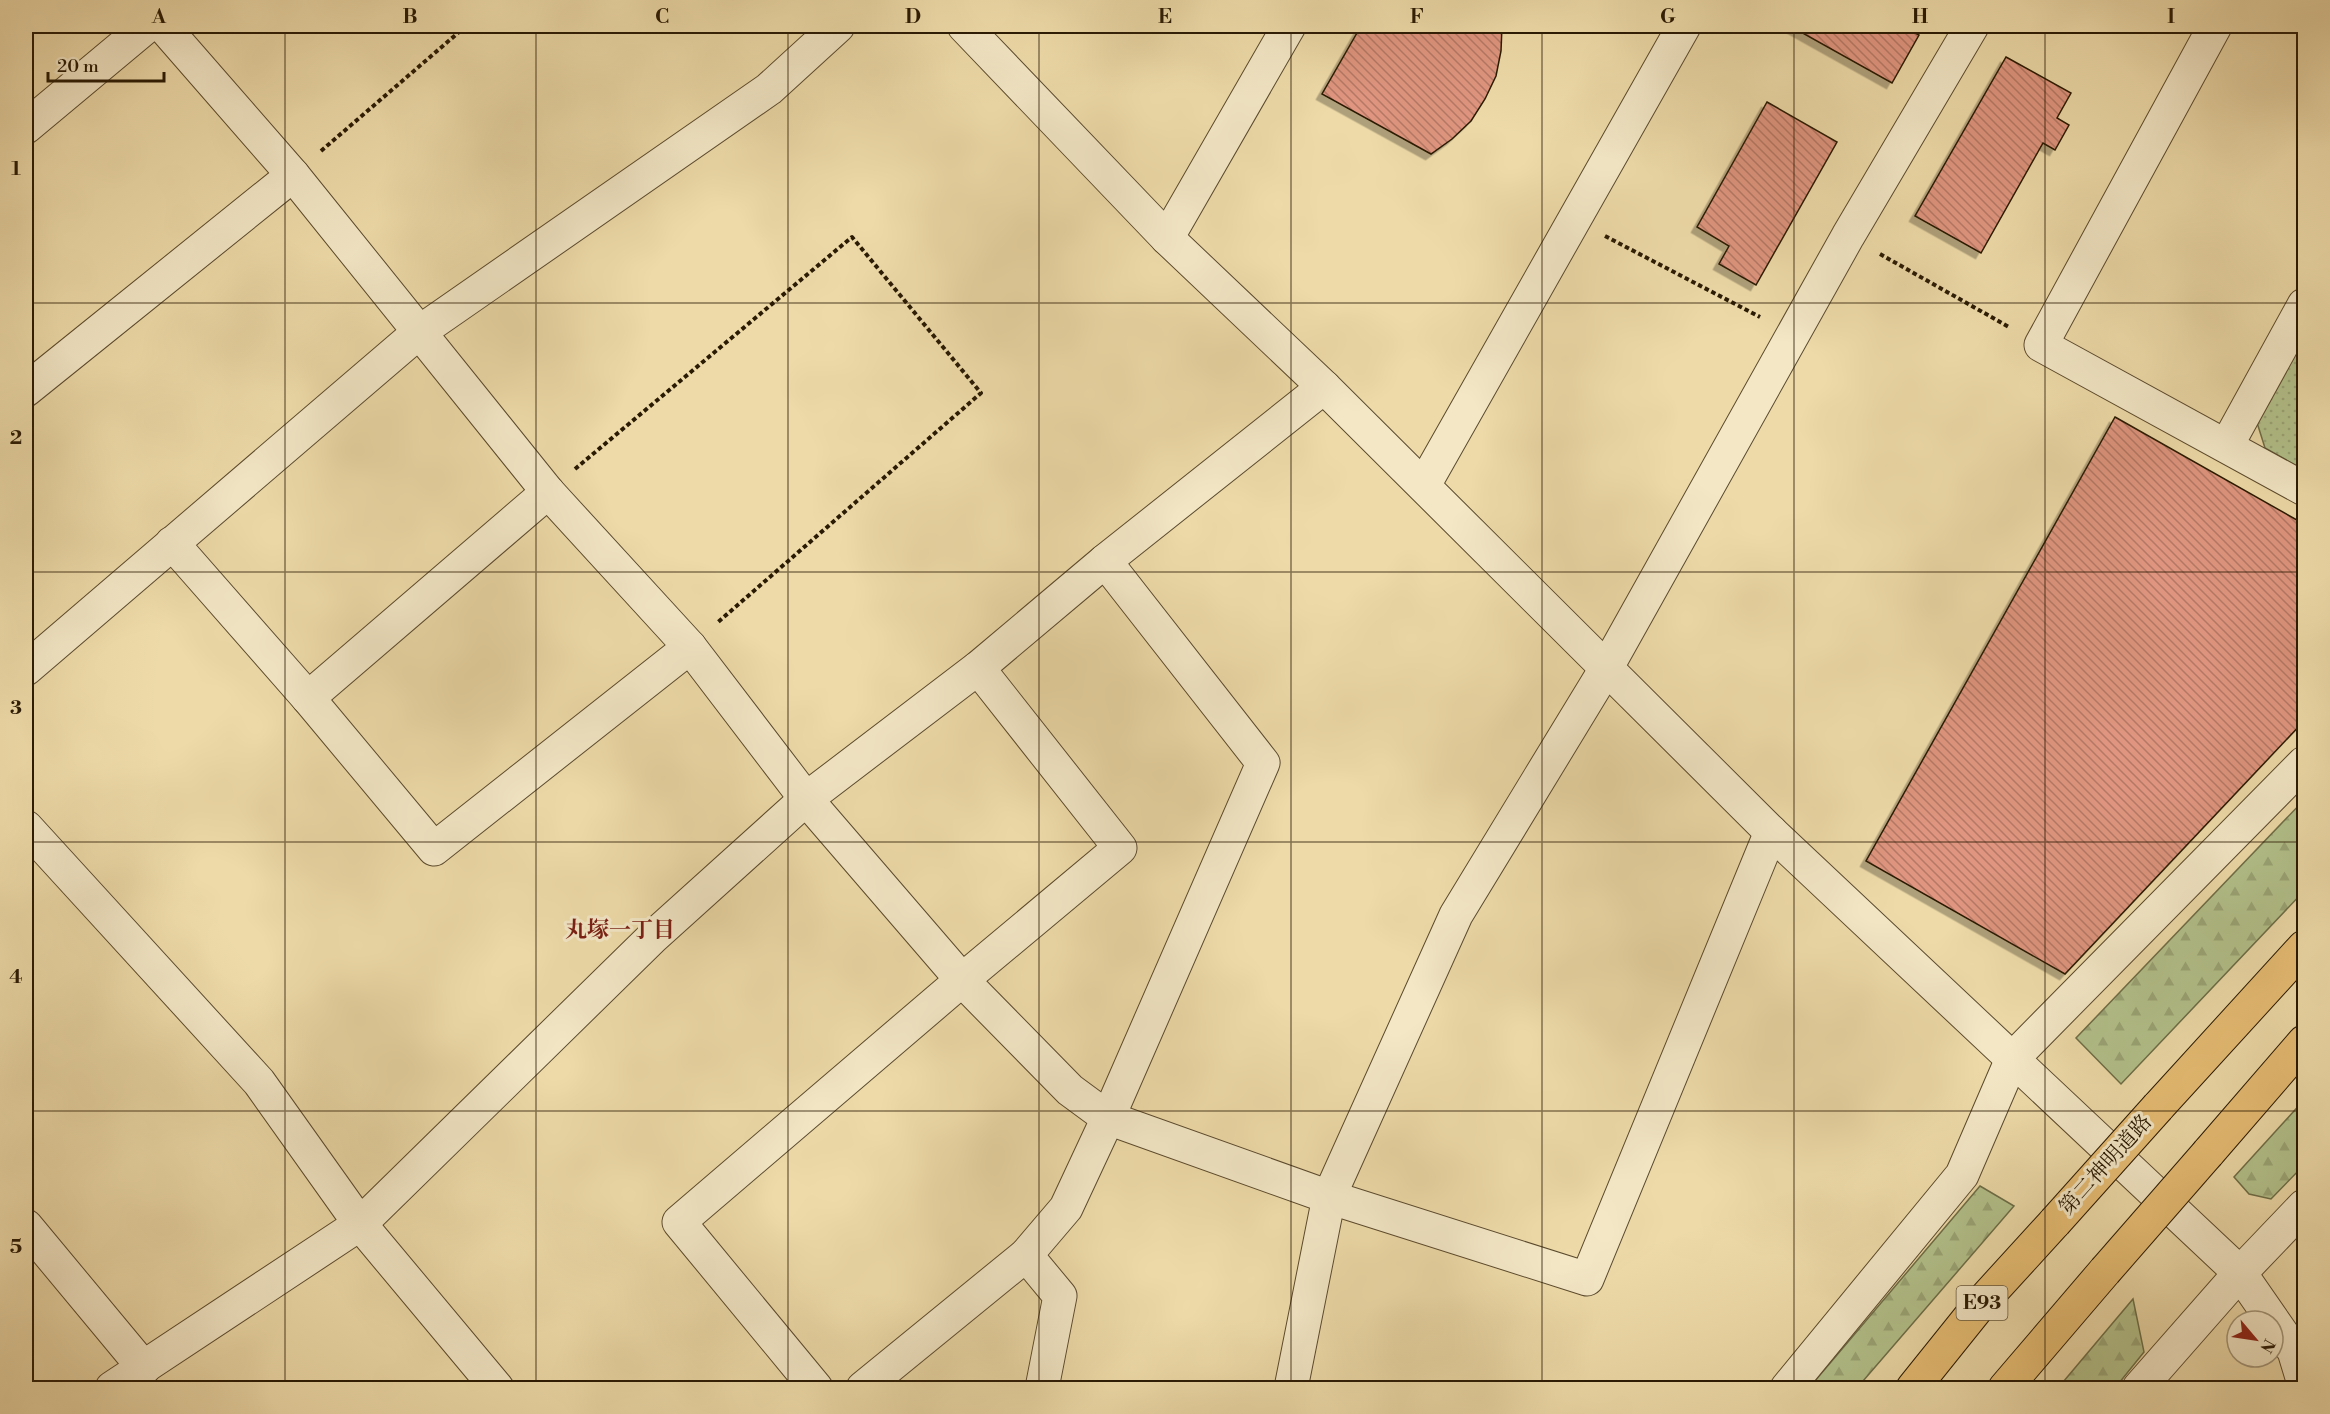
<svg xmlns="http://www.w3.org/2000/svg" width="2330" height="1414" viewBox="0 0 2330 1414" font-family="'Libre Bodoni','Noto Serif JP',serif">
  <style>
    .forest { fill: url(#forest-firs); stroke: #6e6e48; stroke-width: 1.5 }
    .park { fill: url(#park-dots); stroke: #6e6e48; stroke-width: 1.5 }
    .building { fill: url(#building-back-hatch); stroke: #2a1a04; stroke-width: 1.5; filter: url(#shadow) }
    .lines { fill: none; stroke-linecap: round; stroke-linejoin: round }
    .minor-casing { stroke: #5b4a2d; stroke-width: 35 }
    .highway-casing { stroke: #2a1a04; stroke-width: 35 }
    .path { stroke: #2a1a04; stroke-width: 4; stroke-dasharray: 4.5 3; stroke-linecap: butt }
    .minor { stroke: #f3e7c6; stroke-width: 33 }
    .highway { stroke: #e6bd74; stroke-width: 33 }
    .highway-bridge-casing { stroke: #2a1a04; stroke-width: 35; stroke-linecap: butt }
    .highway-bridge { stroke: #e6bd74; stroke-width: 33 }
    .grid { fill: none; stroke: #2a1a04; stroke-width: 1.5; stroke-opacity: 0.55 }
    .labels { text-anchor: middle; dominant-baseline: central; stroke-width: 6; stroke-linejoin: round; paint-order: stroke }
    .shield { fill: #f3e7c6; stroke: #66583e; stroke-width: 1.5 }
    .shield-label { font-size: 20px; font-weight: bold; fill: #2a1a04 }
    .street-label { font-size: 21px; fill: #2a1a04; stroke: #f3e7c6 }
    .neighbourhood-label { font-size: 22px; font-weight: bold; fill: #7a1f14; stroke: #f3e7c6 }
    .neatline { fill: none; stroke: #2a1a04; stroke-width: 2 }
    .grid-label { font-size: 20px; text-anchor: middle; font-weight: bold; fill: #2a1a04 }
  </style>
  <defs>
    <pattern id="forest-firs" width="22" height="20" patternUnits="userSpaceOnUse" patternTransform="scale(1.5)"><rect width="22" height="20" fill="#b3c18b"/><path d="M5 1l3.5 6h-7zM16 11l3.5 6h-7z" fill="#9aa576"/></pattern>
    <pattern id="park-dots" width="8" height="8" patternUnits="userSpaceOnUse" patternTransform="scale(1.5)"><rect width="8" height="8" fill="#b3c18b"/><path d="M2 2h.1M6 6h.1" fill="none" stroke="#9aa576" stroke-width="1.8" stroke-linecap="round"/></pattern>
    <pattern id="building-back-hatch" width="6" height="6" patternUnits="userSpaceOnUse" patternTransform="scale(1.5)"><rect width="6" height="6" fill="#df957f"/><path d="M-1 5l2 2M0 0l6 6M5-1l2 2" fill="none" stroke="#b57966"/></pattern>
    <filter id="shadow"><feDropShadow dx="-5.5" dy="5.5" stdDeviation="0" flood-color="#0004"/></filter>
  </defs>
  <rect width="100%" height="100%" fill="#eddaa8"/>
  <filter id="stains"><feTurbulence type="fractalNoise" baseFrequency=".00333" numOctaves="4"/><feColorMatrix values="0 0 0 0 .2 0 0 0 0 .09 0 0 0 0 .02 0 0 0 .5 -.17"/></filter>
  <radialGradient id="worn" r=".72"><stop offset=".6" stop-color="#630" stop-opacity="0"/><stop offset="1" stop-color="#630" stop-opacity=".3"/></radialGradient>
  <!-- forest -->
  <g class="forest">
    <path d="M2304,800V891L2121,1084L2076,1038Z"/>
    <path d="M2304,1100V1165L2271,1199L2249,1194L2234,1177Z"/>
    <path d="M1980,1186L2014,1206L1857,1388H1809Z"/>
    <path d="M2133,1299L2144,1352L2115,1388H2058Z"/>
  </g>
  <!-- park -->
  <path class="park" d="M2304,329V470L2265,448L2254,413Z"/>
  <!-- building -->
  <g class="building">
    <path d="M1361,26H1502L1501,51L1496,76L1485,99L1471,121L1452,139L1431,154L1322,94Z"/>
    <path d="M1790,26H1902L1919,35L1892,83Z"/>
    <path d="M2006,57L2071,93L2057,118L2069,125L2055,150L2043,143L1981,253L1915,216Z"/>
    <path d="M1767,102L1837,142L1756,285L1719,264L1729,246L1697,227Z"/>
    <path d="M2115,417L2304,524V721L2065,974L1866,861Z"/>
  </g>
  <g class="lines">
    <defs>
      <g id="minor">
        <path d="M163,26L293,175L548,492L690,647L806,799L962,980L1070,1090L1108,1118L1329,1197L1587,1279L1771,832"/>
        <path d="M964,26L1167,238L1324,387L1771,832L2240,1273L2294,1351L2304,1384"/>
        <path d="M2215,26L2041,345L2304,489"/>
        <path d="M26,127L147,26"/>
        <path d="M1167,238L1289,26"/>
        <path d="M26,390L293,175"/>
        <path d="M2227,445L2304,305"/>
        <path d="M1424,485L1684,26"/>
        <path d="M172,543L308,698L434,849L690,647"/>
        <path d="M26,669L418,333L769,89L838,26"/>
        <path d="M308,698L548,492"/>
        <path d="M26,827L259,1082L360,1224L497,1388"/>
        <path d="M26,1226L144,1368"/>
        <path d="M1026,1255L1060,1296L1042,1388"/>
        <path d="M112,1388L360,1224L653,937L806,799L978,668L1105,561L1324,387"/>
        <path d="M816,1388L679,1222L962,980L1120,848L978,668"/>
        <path d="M863,1388L1026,1255L1066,1208L1108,1118L1263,763L1105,561"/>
        <path d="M1291,1388L1329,1197L1456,915L1607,667L1848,236L1972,26"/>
        <path d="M1787,1388L1962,1175L2012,1059L2304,763"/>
        <path d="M2139,1388L2240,1273L2304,1206"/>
      </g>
      <g id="highway">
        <path d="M2158,1107L2304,947"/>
        <path d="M2208,1153L2304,1042"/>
        <path d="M1913,1388L1982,1302L2055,1222"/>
        <path d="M2005,1388L2105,1271"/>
      </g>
    </defs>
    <!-- minor casing -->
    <use href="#minor" class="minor-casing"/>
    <!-- highway casing -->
    <use href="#highway" class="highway-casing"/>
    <!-- path -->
    <g class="path">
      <path d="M321,151L466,26"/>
      <path d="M1605,236L1760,317"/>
      <path d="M1880,254L2009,327"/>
      <path d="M575,469L852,237L981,393L717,623"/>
    </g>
    <!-- minor -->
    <use href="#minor" class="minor"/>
    <!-- highway -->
    <use href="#highway" class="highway"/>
    <defs>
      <g id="highway-bridge">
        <path d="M2055,1222L2158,1107"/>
        <path d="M2105,1271L2208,1153"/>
      </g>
    </defs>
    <!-- highway-bridge casing -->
    <use href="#highway-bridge" class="highway-bridge-casing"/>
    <!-- highway-bridge -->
    <use href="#highway-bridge" class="highway-bridge"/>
  </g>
  <!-- grid -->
  <path class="grid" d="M285,26V1388M536,26V1388M788,26V1388M1039,26V1388M1291,26V1388M1542,26V1388M1794,26V1388M2045,26V1388M26,303H2304M26,572H2304M26,842H2304M26,1111H2304"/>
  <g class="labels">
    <!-- shield labels -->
    <rect class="shield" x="1956.5" y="1286" width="51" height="34" rx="4.5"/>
    <g class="shield-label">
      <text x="1982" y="1303">E93</text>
    </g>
    <!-- street labels -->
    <g class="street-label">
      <text transform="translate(2106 1165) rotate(-48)">第二神明道路</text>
    </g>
    <!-- neighbourhood labels -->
    <g class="neighbourhood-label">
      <text x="620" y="930">丸塚一丁目</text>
    </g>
  </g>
  <!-- margin -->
  <rect width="2330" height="1414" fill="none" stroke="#eddaa8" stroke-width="66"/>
  <!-- north arrow -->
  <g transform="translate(2255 1339) rotate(119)"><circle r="28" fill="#f3e7c6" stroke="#a39578" stroke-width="1.5"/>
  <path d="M0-4.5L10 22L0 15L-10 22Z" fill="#8f2418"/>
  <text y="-9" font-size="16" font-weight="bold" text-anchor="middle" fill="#2a1a04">N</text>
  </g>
  <!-- scale -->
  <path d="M48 72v9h116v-9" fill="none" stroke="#2a1a04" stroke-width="3"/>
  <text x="57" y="72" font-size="18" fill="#2a1a04" stroke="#f3e7c6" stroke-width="4.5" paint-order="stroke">20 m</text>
  <rect x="33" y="33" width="2264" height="1348" class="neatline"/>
  <g class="grid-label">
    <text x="159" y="23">A</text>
    <text x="410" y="23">B</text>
    <text x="662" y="23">C</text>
    <text x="913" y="23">D</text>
    <text x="1165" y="23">E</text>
    <text x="1417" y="23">F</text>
    <text x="1668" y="23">G</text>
    <text x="1920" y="23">H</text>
    <text x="2171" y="23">I</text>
    <text x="16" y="175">1</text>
    <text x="16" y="444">2</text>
    <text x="16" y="714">3</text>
    <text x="16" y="983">4</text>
    <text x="16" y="1253">5</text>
  </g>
  <rect width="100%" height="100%" filter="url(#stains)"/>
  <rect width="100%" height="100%" fill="url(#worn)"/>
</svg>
